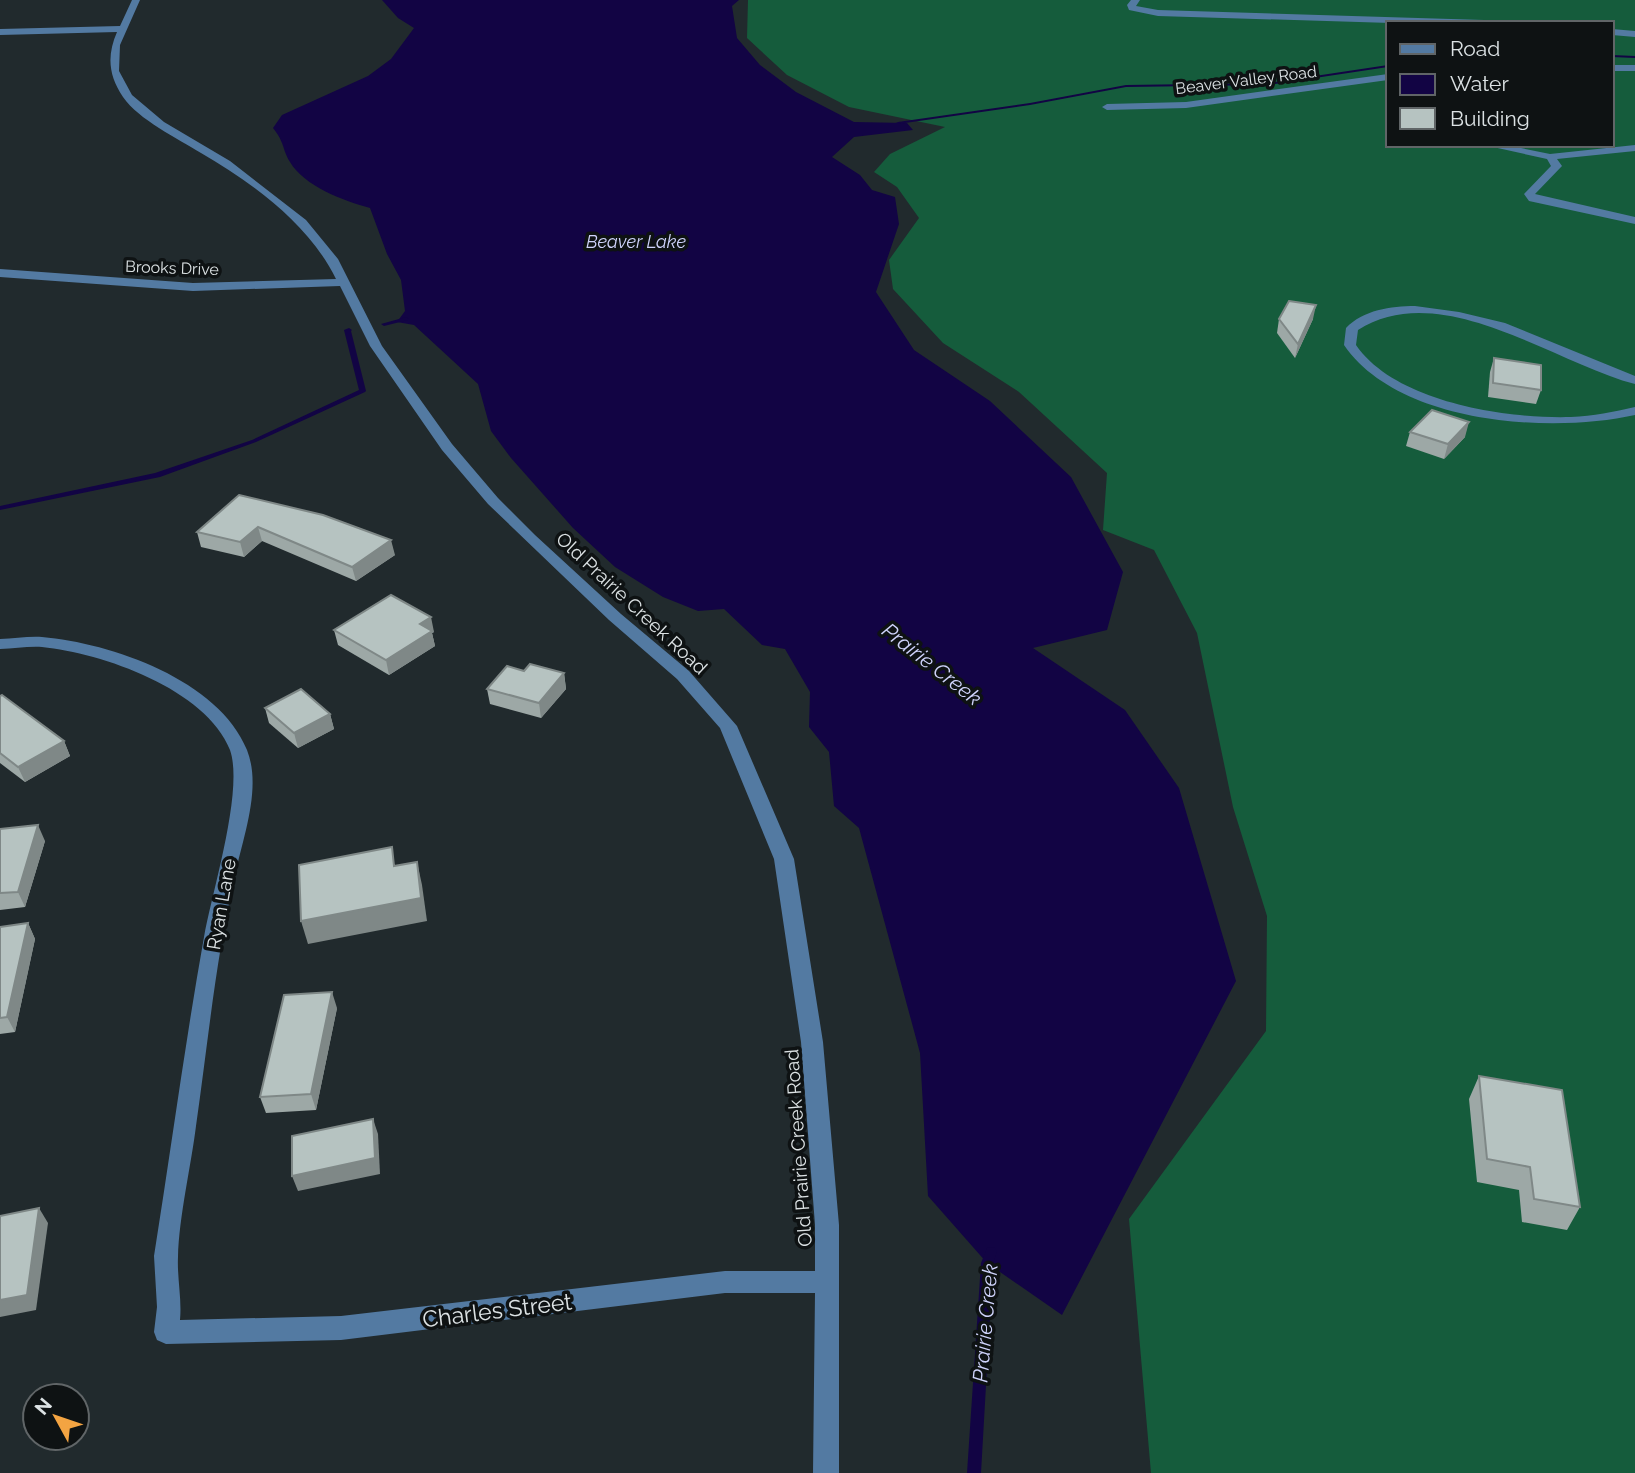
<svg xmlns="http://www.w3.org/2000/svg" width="1635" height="1473" viewBox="0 0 1635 1473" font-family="Raleway,sans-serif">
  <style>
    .forest { fill: #155c3c; fill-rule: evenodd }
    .water { fill: #120444 }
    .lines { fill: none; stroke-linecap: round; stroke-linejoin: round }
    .stream { fill: #120444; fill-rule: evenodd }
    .minor { fill: #537aa2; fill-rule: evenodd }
    .wall { fill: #9da8a6 }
    .shaded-wall { fill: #7f8887 }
    .building { fill: #b6c3c1; stroke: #7f8887; stroke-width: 2 }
    .labels { text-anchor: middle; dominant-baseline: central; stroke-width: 7; stroke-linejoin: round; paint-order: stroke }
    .far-street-label { font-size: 16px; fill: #dce2e4; stroke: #0e1213 }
    .far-water-label { font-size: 18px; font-style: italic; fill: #cfd3fb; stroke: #0e1213 }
    .street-label { font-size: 19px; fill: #dce2e4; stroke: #0e1213 }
    .water-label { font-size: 21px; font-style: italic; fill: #cfd3fb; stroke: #0e1213 }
    .near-street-label { font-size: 23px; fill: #dce2e4; stroke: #0e1213 }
  </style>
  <rect width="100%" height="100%" fill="#212a2d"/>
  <!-- forest -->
  <path class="forest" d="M748,0H1635V1473H1151L1129,1219L1266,1031L1267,916L1233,807L1197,633L1154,550L1103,530L1107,473L1019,392L943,343L893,289L889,260L919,218L897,187L874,172L890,154L945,127L849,107L787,75L747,38ZM1388,23H1612V145H1388Z"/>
  <!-- water -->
  <path class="water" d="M382,0H739L732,6L737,38L760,65L796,92L854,122L907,123L913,130L854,137L832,157L860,175L872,190L895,197L899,224L876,292L914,350L990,401L1071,477L1123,572L1107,630L1033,648L1125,710L1179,788L1236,981L1062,1315L987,1263L928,1196L920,1053L859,828L834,806L829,752L809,727L810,692L785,649L762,645L724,609L698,611L663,597L615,567L573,528L511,458L491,431L478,384L414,325L397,322L405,311L401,280L387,254L370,208C344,201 304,186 290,162C282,149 285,143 273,128L282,115L368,76L391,59L414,28L398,18Z"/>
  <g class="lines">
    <!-- stream -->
    <g class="stream">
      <path d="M1612,55L1635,56V58L1612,57Z"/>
      <path d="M1388,65V67L1269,85L1126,87L1030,105L898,124L896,123L898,122L1030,103L1126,85L1269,83Z"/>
      <path d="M406,317L409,319L408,320L384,326L381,324Z"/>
      <path d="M349,328L352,330L351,331L366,391L365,392L256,442L160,477L0,510V506L155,473L252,440L359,390L344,330Z"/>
      <path d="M991,1247L995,1248L997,1252L993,1263L981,1473H967L981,1263L987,1248Z"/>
    </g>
    <!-- minor -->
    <g class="minor">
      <path d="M132,0H140L120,45L119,71L132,95L164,122L230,161L306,220L338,259L382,346L452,444L498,498L535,535L621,614L689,671L737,726L794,859L823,1042L839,1225V1473H813L815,1293H725L341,1340L166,1344L157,1340L154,1332L157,1307L154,1256C171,1150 185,1043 204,937C212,892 244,790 230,750C206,689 102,653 42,647C28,646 14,649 0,649V639C14,639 28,636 42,637C111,643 219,680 247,750C262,788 243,837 235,875C216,957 208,1042 196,1126C191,1166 179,1217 178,1257C177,1278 182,1299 180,1320L341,1316L725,1271H815V1225L801,1042L774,859L720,728L677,679L609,620L488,504L442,450L370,346L340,286L193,291L0,277V269L193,283L336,279C309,224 253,183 201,153C177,138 139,120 123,97C108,75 107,55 117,32L0,35V29L120,26Z"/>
      <path d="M1131,0H1140L1136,6L1158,10L1484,20L1488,23H1391L1158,16L1129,10L1127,5Z"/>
      <path d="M1612,29L1635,31V37L1612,35Z"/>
      <rect x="1612" y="65" width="23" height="6"/>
      <path d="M1388,74V80L1186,108L1107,110L1102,107L1107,104L1186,102Z"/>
      <path d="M1484,145H1506L1550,154L1635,145V151L1557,159L1562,166L1535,194L1635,217V224L1529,201L1524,194L1551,166L1547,159Z"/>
      <path d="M1415,306L1459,312L1505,323L1635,376V384C1554,363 1441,277 1358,330L1356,345C1395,402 1506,419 1571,417C1593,416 1614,412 1635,407V415C1550,434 1398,424 1344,345L1346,328C1363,310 1391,306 1415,306Z"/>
    </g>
  </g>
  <!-- wall -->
  <g class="wall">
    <path d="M1279,319H1313L1295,358L1277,333Z"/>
    <path d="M1494,358L1541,390L1536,404L1488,397L1490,372Z"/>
    <path d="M1410,432L1465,437L1444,459L1406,446Z"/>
    <path d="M239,495L395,555L356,581L262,541L244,557L201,547L197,532Z"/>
    <path d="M334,630L434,632L432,633L435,646L389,675L338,645Z"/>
    <path d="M524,671L564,673L566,689L541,718L490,704L487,689Z"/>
    <path d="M0,696L64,741L70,756L25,782L0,763Z"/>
    <path d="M265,708L330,714L334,729L298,748L269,723Z"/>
    <path d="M0,829L45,841L25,907L0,910Z"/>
    <path d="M28,923L35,939L15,1032L0,1034V927Z"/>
    <path d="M337,1008L316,1110L266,1113L260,1097Z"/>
    <path d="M1479,1076L1580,1207L1567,1230L1522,1222L1519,1190L1477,1182L1469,1099Z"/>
  </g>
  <!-- shaded-wall -->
  <g class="shaded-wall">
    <path d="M1316,305L1313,319L1295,358L1298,344Z"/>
    <path d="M1469,422L1465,437L1444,459L1448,444Z"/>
    <path d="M258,527L262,541L244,557L240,542Z"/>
    <path d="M391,540L395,555L356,581L352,567Z"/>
    <path d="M431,617L434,632L432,633L435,646L389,675L386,660L420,624Z"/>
    <path d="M564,673L566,689L541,718L539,703Z"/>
    <path d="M330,714L334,729L298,748L294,733Z"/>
    <path d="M64,741L70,756L25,782L18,767Z"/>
    <path d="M38,825L45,841L25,907L18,892Z"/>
    <path d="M417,862L422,885L427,921L308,944L301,921Z"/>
    <path d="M28,923L35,939L15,1032L7,1017Z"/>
    <path d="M332,992L337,1008L316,1110L311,1094Z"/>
    <path d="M373,1119L378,1134L380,1174L298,1191L292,1176Z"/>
    <path d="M39,1208L48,1223L36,1310L0,1317V1300Z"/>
  </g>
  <!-- building -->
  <g class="building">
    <path d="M1289,301L1316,305L1298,344L1279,319Z"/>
    <path d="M1494,358L1541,365V390L1493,383Z"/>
    <path d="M1432,410L1469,422L1448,444L1410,432Z"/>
    <path d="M239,495L323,515L391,540L352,567L258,527L240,542L197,532Z"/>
    <path d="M391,595L431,617L420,624L432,631L386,660L334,630Z"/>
    <path d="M530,664L564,673L539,703L487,689L507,666L524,671Z"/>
    <path d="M301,689L330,714L294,733L265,708Z"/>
    <path d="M2,695L64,741L18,767L0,753V696Z"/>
    <path d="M38,825L18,892L0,893V829Z"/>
    <path d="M392,847L394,866L417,862L421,898L301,921L299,865Z"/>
    <path d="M28,923L7,1017L0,1018V927Z"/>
    <path d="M332,992L311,1094L260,1097L284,995Z"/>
    <path d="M1479,1076L1562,1090L1580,1207L1534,1199L1530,1167L1487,1159Z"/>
    <path d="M373,1119L375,1158L292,1176V1136Z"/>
    <path d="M39,1208L27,1295L0,1300V1216Z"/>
  </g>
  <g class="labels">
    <!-- far-street labels -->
    <g class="far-street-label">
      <text transform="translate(1246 80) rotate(-7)">Beaver Valley Road</text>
      <text transform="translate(172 268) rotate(2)">Brooks Drive</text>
    </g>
    <!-- far-water labels -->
    <g class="far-water-label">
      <text x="636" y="241">Beaver Lake</text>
    </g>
    <!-- street labels -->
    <g class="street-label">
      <text transform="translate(632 603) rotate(43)">Old Prairie Creek Road</text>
      <text transform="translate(221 904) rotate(-80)">Ryan Lane</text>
      <text transform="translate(798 1148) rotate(-94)">Old Prairie Creek Road</text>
    </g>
    <!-- water labels -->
    <g class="water-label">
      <text transform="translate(932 664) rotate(38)">Prairie Creek</text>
      <text transform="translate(985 1323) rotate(-85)">Prairie Creek</text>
    </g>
    <!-- near-street labels -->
    <g class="near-street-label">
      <text transform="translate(497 1310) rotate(-7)">Charles Street</text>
    </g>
  </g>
  <!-- legend -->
  <rect x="1386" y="21" width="228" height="126" fill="#0e1213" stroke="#606567" stroke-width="2"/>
  <rect x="1400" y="44" width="35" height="10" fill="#537aa2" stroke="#606567" stroke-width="2"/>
  <text x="1450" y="56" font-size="21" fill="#dce2e4">Road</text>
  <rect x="1400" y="74" width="35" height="21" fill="#120444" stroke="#606567" stroke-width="2"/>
  <text x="1450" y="91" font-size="21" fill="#dce2e4">Water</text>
  <rect x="1400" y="108" width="35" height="21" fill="#b6c3c1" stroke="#606567" stroke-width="2"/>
  <text x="1450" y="126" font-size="21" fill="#dce2e4">Building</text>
  <!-- north arrow -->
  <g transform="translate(56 1417) rotate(310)"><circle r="33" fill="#0e1213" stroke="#606567" stroke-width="2"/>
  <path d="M0-5L12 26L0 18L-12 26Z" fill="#f3a442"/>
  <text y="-10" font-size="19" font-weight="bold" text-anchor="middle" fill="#dce2e4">N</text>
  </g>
</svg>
